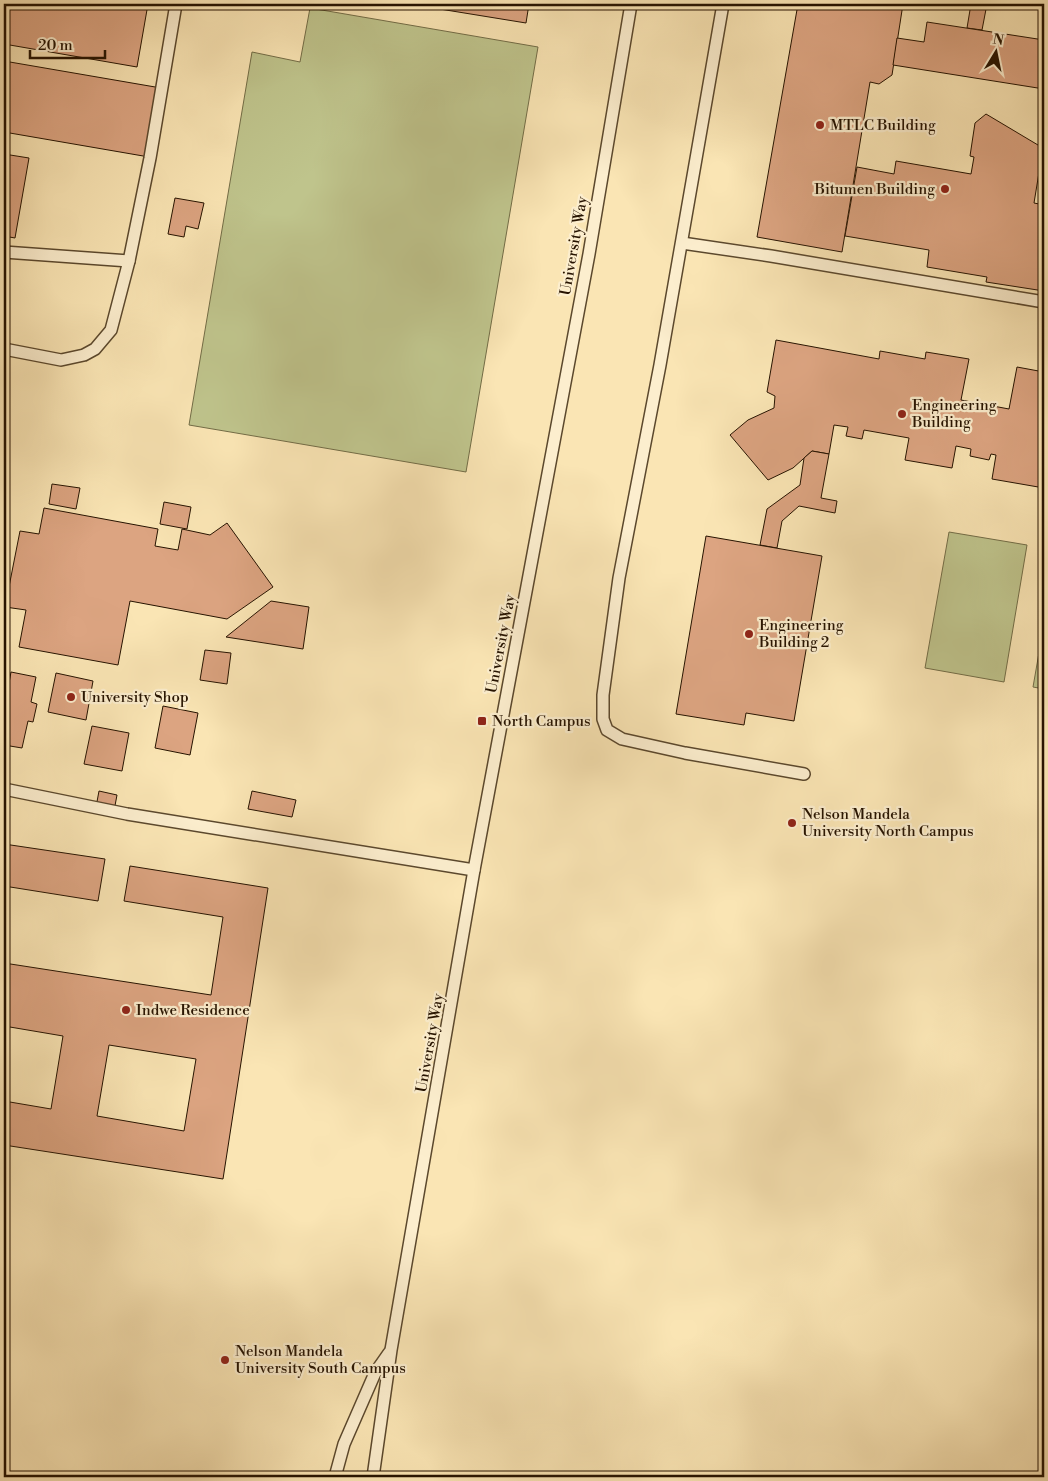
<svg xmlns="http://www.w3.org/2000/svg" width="1048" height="1481" viewBox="0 0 1048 1481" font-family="'Libre Bodoni',serif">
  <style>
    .green { fill: #bfc48c; stroke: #726c46 }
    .building { fill: #dca481; stroke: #261300; fill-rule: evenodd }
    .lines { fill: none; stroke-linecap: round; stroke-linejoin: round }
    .lane-casing { stroke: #5b482d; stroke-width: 14 }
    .lane { stroke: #fceece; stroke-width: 11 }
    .poi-dot { fill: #8f2418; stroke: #fceece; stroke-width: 2 }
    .labels { text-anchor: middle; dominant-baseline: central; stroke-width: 4.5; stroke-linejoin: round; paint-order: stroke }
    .poi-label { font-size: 15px; fill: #261300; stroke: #fceece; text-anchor: start }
    .street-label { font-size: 15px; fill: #261300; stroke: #fceece }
  </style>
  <rect width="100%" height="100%" fill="#fae5b4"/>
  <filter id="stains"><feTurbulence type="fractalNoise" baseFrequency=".004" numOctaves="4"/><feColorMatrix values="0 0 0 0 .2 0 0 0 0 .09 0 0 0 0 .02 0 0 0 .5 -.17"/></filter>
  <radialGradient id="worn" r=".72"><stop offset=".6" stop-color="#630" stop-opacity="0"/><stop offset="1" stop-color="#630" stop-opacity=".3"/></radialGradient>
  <!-- green -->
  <g class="green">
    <path d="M310,8L538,47L466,472L189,425L252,52L300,62Z"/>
    <path d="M949,532L1027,545L1004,682L925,668Z"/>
    <path d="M1044,624V689L1033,687Z"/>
  </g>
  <!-- building -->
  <g class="building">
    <path d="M4,4H148L137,67L4,44Z"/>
    <path d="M409,4H529L526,23Z"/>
    <path d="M798,4H903L892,75L879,84L870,82L842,252L757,237Z"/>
    <path d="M971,4H987L982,30L967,28Z"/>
    <path d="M927,22L1044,40V89L893,65L897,38L924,42Z"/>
    <path d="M4,61L161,88L149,157L4,132Z"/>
    <path d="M986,114L1043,148L1034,203L1044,205V291L986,282L987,277L927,267L929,250L845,236L857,167L894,174L896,161L971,174L974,157L970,156L975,123Z"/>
    <path d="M4,154L29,158L15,238L4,236Z"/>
    <path d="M175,198L204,203L198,229L186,226L184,237L168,234Z"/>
    <path d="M776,340L879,359L880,351L925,359L926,352L969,359L961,400L1009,409L1017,367L1044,372V488L992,479L996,455L991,454L989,460L970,456L971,449L956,446L952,468L905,460L909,438L864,430L862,439L846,436L848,427L834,425L829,454L812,451L793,468L768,480L730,435L748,420L774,408L775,396L767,392Z"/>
    <path d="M812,451L829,454L821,498L837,501L835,513L799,506L782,521L777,548L760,545L767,509L800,485L804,458Z"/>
    <path d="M52,484L80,488L76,509L49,504Z"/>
    <path d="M164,502L191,507L187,529L160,524Z"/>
    <path d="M44,508L158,529L155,546L178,550L182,529L210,535L227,523L273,587L227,619L130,601L118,665L19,647L26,610L5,607L20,531L39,534Z"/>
    <path d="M706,536L822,556L794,721L746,713L744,725L676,714Z"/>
    <path d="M271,601L309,607L303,649L226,637Z"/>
    <path d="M205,650L231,653L227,684L200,680Z"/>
    <path d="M11,672L36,677L31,702L37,704L33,722L28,721L22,748L4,745V688L8,689Z"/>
    <path d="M56,673L93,681L86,720L48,712Z"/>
    <path d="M163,706L198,713L190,755L155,748Z"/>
    <path d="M92,726L129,733L122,771L84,764Z"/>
    <path d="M99,791L117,795L114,811L96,807Z"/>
    <path d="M252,791L296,800L292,817L248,809Z"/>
    <path d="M4,844L105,859L98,901L4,886Z"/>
    <path d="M130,866L268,888L223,1179L4,1145V1101L51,1109L63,1036L4,1026V963L211,995L223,917L124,901ZM109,1045L196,1059L184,1131L97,1116Z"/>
  </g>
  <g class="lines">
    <defs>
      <g id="lane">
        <path d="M723,4L660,365L619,578L603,695V719L607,730L622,739L685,753L804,774"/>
        <path d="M682,243L771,256L1044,302"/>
        <path d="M4,252L129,261"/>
        <path d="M4,349L61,360L84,355L95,349L111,330L129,261L150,158L176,4"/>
        <path d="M4,789L127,814L474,870"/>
        <path d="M335,1477L344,1444L375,1373L389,1353"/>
        <path d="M373,1477L391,1350L474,870L589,254L631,4"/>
      </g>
    </defs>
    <!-- lane casing -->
    <use href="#lane" class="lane-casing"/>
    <!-- lane -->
    <use href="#lane" class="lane"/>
  </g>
  <!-- markers -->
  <g class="poi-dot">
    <circle cx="820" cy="125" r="5"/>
    <circle cx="945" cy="189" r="5"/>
    <circle cx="902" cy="414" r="5"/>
    <circle cx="749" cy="634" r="5"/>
    <circle cx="71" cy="697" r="5"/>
    <rect x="477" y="716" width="10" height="10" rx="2.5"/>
    <circle cx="792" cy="823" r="5"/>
    <circle cx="126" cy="1010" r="5"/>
    <circle cx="225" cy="1360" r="5"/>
  </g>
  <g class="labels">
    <!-- poi labels -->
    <g class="poi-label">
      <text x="830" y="125">MTLC Building</text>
      <text x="935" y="189" text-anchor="end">Bitumen Building</text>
      <text x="912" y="405">Engineering<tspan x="912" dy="17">Building</tspan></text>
      <text x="759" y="625">Engineering<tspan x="759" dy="17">Building 2</tspan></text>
      <text x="81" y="697">University Shop</text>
      <text x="492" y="721">North Campus</text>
      <text x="802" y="814">Nelson Mandela<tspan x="802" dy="17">University North Campus</tspan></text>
      <text x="136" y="1010">Indwe Residence</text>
      <text x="235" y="1351">Nelson Mandela<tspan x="235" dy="17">University South Campus</tspan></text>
    </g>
    <!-- street labels -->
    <g class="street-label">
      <text transform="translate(574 246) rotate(-80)">University Way</text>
      <text transform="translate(501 644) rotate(-79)">University Way</text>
      <text transform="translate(430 1043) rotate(-80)">University Way</text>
    </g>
  </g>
  <!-- margin -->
  <rect width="1048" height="1481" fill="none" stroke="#fae5b4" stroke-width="20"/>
  <rect x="5" y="5" width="1038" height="1471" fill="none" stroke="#261300" stroke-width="2.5"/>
  <rect x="10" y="10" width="1028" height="1461" fill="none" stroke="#261300"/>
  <!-- north arrow -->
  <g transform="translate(996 52) rotate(10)" stroke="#fceece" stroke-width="4" paint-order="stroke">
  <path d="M0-4L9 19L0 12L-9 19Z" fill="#261300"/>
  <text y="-8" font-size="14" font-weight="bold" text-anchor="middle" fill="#261300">N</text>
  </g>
  <!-- scale -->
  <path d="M30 50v8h75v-8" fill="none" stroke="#261300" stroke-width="2.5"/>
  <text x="38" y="50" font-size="15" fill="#261300" stroke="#fceece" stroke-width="4" paint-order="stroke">20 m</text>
  <rect width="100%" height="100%" filter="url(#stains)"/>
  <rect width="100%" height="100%" fill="url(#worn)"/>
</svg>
